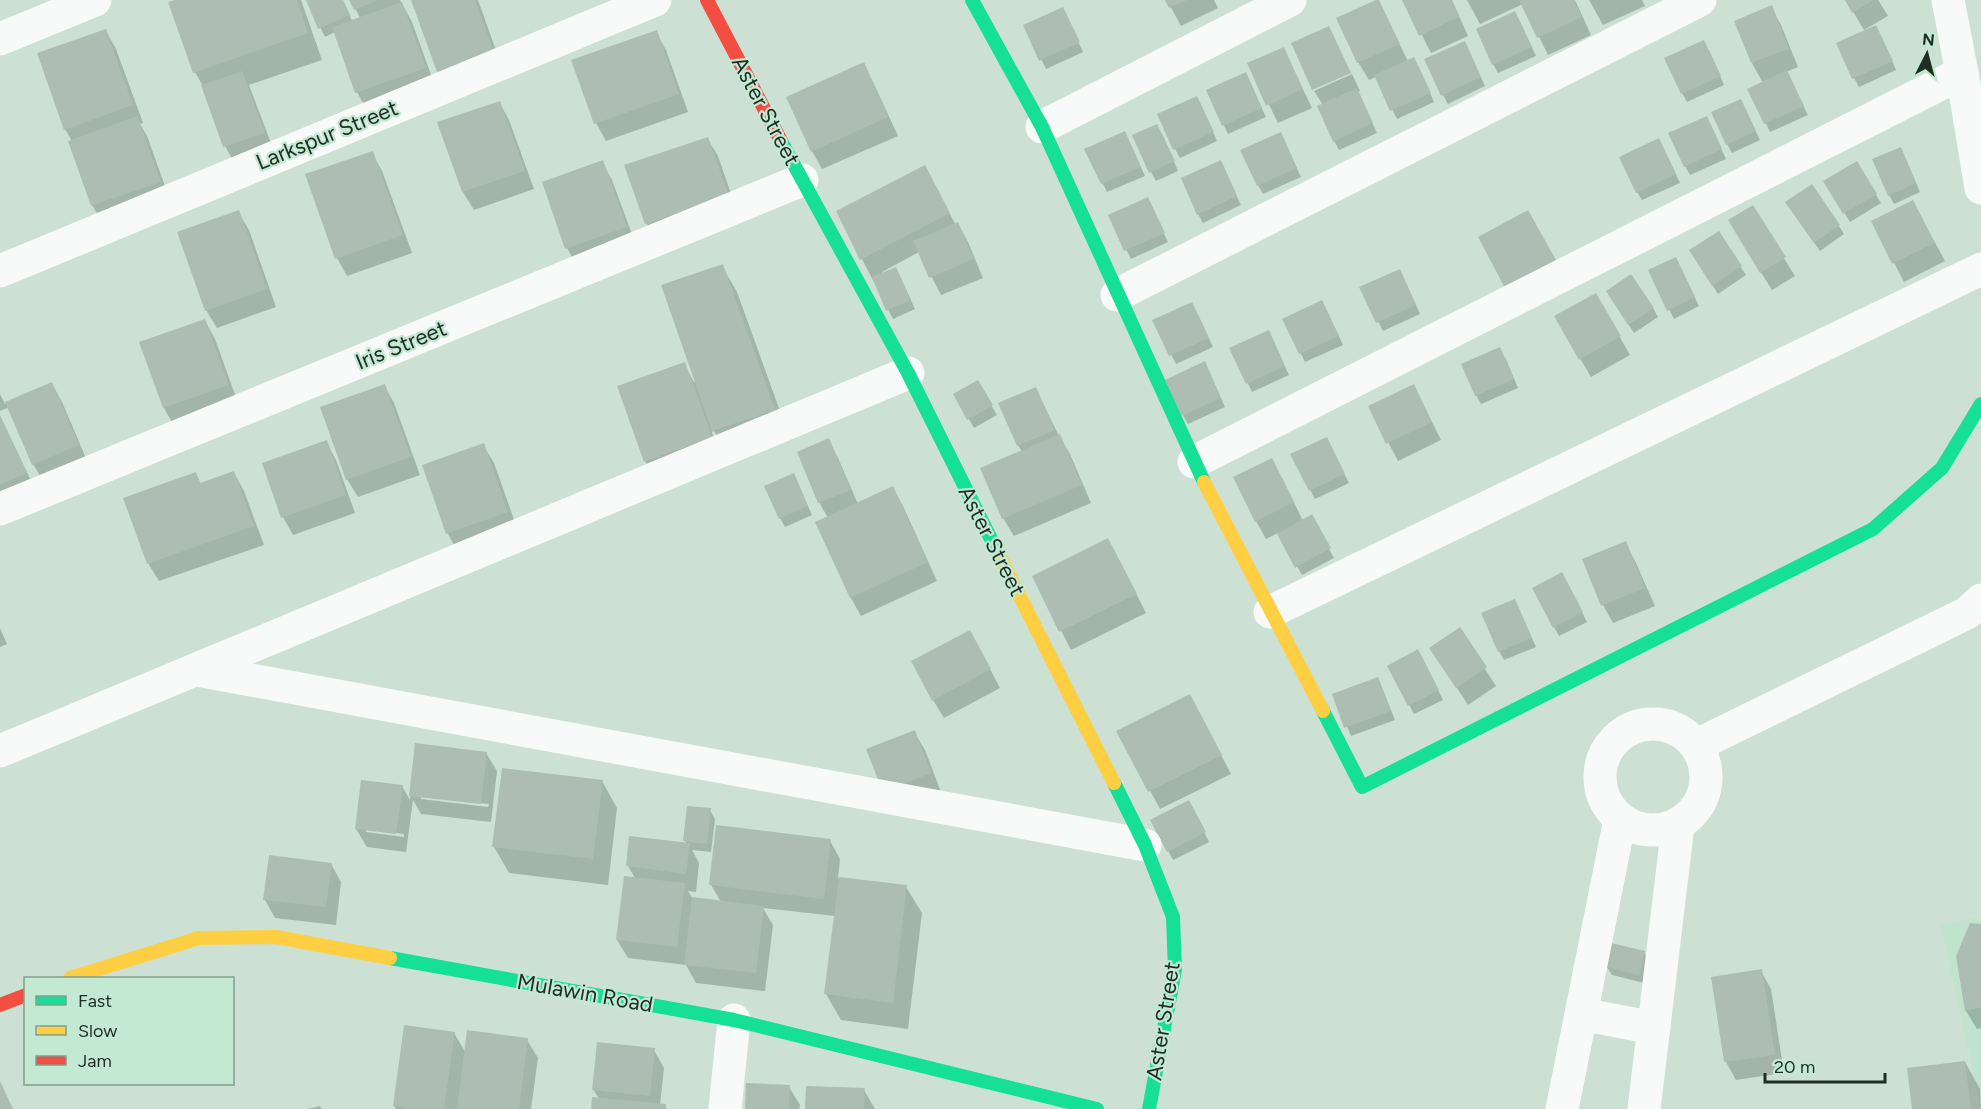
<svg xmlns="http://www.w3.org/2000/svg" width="1981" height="1109" viewBox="0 0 1981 1109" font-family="Figtree,sans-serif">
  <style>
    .built { fill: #c0e3ce }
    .shadow { fill: #0003; fill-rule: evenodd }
    .building { fill: #adbdb3 }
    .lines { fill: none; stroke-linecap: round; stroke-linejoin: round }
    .street { stroke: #f7faf9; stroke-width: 33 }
    .fast { stroke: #16e098; stroke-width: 14 }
    .slow { stroke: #ffcf43; stroke-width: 14 }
    .jam { stroke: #f24e42; stroke-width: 14 }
    .labels { text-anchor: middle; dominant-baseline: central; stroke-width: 4.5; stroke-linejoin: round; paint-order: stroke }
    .street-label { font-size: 22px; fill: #1f2d25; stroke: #c4e9d2 }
  </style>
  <rect width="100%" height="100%" fill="#cce1d4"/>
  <!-- built -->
  <path class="built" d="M1981,917V1109L1941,925Z"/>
  <!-- shadow -->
  <g class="shadow">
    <path d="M179,0H301L322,60L249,85L274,151L235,164L225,146L204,88L195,72L170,3Z"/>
    <path d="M307,0H343L352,21L360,18L351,0H400L412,22L435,86L367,110L357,92L335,32L325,37Z"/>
    <path d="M413,0H478L503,70L449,89L438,71Z"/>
    <path d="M1167,0H1214L1218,8L1181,26Z"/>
    <path d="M1404,0H1452L1468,36L1431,53Z"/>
    <path d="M1467,0H1575L1591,35L1548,55L1523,4L1480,24Z"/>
    <path d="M1589,0H1642L1645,6L1603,25Z"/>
    <path d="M1846,0H1878L1888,16L1864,30Z"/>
    <path d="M1378,1L1408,61L1419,67L1434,102L1397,119L1376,77L1369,80L1358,62Z"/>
    <path d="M1771,7L1781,25L1798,67L1786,72L1808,115L1770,132L1749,89L1763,83L1752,63L1736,22Z"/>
    <path d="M1067,17L1083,52L1046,69L1025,26Z"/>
    <path d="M1520,22L1536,56L1498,73L1493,64Z"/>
    <path d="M106,31L116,49L143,123L140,124L147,136L170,200L103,223L92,205L72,141L65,129Z"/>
    <path d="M656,32L666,50L688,112L606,141L596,123Z"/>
    <path d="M1881,36L1896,70L1859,87L1854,78Z"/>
    <path d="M1283,48L1312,108L1278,123L1249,64Z"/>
    <path d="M1709,50L1724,85L1687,102L1682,93Z"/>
    <path d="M1469,52L1485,86L1448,104L1443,95Z"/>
    <path d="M863,64L873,82L898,136L822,169L812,151Z"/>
    <path d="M1352,74L1360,91L1358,92L1377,133L1339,150L1334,141L1323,105L1314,91Z"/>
    <path d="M1250,83L1266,117L1228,134L1208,91Z"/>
    <path d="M499,102L509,120L534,189L474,210L463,192L439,123Z"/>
    <path d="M1202,107L1217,141L1180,158L1175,149Z"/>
    <path d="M1745,109L1760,140L1732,153L1727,144Z"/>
    <path d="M1711,127L1726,159L1690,175L1685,166Z"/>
    <path d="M1162,134L1178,171L1156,181L1151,172Z"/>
    <path d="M707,138L718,156L738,214L657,242L647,224L626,166Z"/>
    <path d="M1129,141L1145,176L1107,192L1086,149Z"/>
    <path d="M1285,143L1301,177L1263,194L1258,185Z"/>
    <path d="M1664,149L1680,183L1642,200L1637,192Z"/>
    <path d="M372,153L382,171L412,253L347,276L337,258Z"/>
    <path d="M1905,158L1920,192L1894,204L1889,195Z"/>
    <path d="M602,162L612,180L636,245L577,266L567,248Z"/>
    <path d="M1856,163L1881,203L1850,222L1825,182Z"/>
    <path d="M1225,171L1241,205L1203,223L1198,214Z"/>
    <path d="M935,185L955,224H958L968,242L983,278L941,295L919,252L882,272L883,274L900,277L915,309L893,319L862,259Z"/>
    <path d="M1913,202L1945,261L1904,282L1873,222Z"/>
    <path d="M1752,207L1795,276L1772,290L1740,239Z"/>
    <path d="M1152,208L1168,242L1131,259L1110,216Z"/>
    <path d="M1792,211L1839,226L1844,234L1820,251Z"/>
    <path d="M238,212L249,230L276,307L217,328L206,310Z"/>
    <path d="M1718,233L1746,275L1718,294L1696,259Z"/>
    <path d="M722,266L737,292L789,436L729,457L714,431L712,432L721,456L656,479L645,461L684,364L694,382L696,381Z"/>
    <path d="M1680,268L1699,306L1674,319L1650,271Z"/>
    <path d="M1404,279L1420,314L1383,331L1361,288Z"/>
    <path d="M1596,295L1630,355L1591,377L1556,317Z"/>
    <path d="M1613,300L1653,308L1658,317L1634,333Z"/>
    <path d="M1327,311L1343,345L1305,362L1284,319Z"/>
    <path d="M1197,313L1213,347L1176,364L1154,321Z"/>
    <path d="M205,321L215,339L238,403L174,426L164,408L141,343Z"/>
    <path d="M1273,341L1289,375L1252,392L1231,349Z"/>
    <path d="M1505,357L1518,388L1481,404L1476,395Z"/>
    <path d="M1209,372L1225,407L1188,424L1183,415Z"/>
    <path d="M977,382L997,415L974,428L955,394Z"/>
    <path d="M52,384L62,402L88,463L44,482L33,464L9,407L0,411V394L5,404Z"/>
    <path d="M384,385L394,403L420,475L358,497L347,479Z"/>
    <path d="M1036,389L1059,436L1070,454L1091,503L1014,536L1003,518L1022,452L1018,445Z"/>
    <path d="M1423,404L1441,440L1398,461L1370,407Z"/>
    <path d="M0,416L36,491L0,508Z"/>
    <path d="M828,440L838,458L858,504L893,488L903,506L937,581L861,616L851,598L817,523L828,518L819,502Z"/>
    <path d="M326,442L336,460L355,513L293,535L283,517Z"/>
    <path d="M483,445L494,463L518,531L458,552L448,534L424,466Z"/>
    <path d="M1331,448L1349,483L1315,499L1292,455Z"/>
    <path d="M234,473L244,491L264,545L159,581L148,563L196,474L201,484Z"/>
    <path d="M1282,478L1303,521L1311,516L1334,558L1302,575L1278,533L1266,539L1256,521Z"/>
    <path d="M798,484L812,515L785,527L780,518Z"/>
    <path d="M1625,543L1635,561L1655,606L1613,623L1603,605Z"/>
    <path d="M1118,558L1146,613L1071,650L1034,577Z"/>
    <path d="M1567,583L1587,622L1559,636L1554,627Z"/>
    <path d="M1515,601L1536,647L1504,660L1499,651Z"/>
    <path d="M0,628L7,644L0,647Z"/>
    <path d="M1459,629L1496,686L1468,705L1431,648Z"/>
    <path d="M980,650L1000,688L944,718L933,700Z"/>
    <path d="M1423,660L1443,700L1414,714L1389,667Z"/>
    <path d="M1378,678L1395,720L1351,736L1333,695Z"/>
    <path d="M1200,714L1231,774L1160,809L1118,731Z"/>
    <path d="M914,732L925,750L941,792L885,791Z"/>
    <path d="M416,745L486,753L497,771L491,822L421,814L413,800L406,852L367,847L356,829L402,786L410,800ZM421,796L489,804L488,807L421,799ZM366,829L404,834V837L366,832Z"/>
    <path d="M602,781L617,808L608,885L509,873L494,847Z"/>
    <path d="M710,810L715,819L711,852L692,850L699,863L696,892L688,891L693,899L721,902L711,885L830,841L840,859L838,878L906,887L922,913L908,1029L841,1020L826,994L835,916L763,908L773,925L765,991L696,983L686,965L628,958L617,940L635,878L628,866L687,844L685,841Z"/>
    <path d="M1193,810L1209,842L1173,860L1152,820Z"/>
    <path d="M331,864L341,882L336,925L275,918L265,900Z"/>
    <path d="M1981,925V1028L1977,1029L1966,1011Z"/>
    <path d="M1644,952L1649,961L1644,983L1612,975L1607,967Z"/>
    <path d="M1761,971L1771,989L1784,1073L1736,1080L1726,1062Z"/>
    <path d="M454,1033L466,1053L527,1040L538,1058L531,1109H396L394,1106Z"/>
    <path d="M654,1050L664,1068L660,1105L665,1106L667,1109H592L599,1099L593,1089Z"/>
    <path d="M1965,1062L1980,1089L1981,1109H1913Z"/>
    <path d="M789,1087L800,1105L799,1109H747Z"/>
    <path d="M864,1090L875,1109H807Z"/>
    <path d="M320,1106L322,1109H307Z"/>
  </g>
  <!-- building -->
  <g class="building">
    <path d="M175,0H297L308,33L193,73L168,2Z"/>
    <path d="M306,0H343L350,15L318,29Z"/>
    <path d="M349,0H378L354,10Z"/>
    <path d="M411,0H475L494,52L437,72Z"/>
    <path d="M1165,0H1187L1169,8Z"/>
    <path d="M1376,0H1379L1400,44L1357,63L1336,18Z"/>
    <path d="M1402,0H1451L1459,17L1419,36Z"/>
    <path d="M1519,0H1574L1582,17L1537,38Z"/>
    <path d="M1845,0H1874L1852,13Z"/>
    <path d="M402,2L426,68L355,93L332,27Z"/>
    <path d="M1772,5L1789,49L1751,63L1734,21Z"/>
    <path d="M1063,7L1080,42L1039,61L1023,25Z"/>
    <path d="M1515,11L1532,47L1492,65L1476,29Z"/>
    <path d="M1876,25L1893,61L1852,79L1836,43Z"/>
    <path d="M1329,26L1351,73L1312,90L1291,43Z"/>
    <path d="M106,29L133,105L64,130L37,53Z"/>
    <path d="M657,30L679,94L594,124L571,60Z"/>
    <path d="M1704,40L1721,76L1681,94L1664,58Z"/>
    <path d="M1465,41L1481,77L1441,96L1424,59Z"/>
    <path d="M1284,47L1303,89L1266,106L1247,63Z"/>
    <path d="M1414,57L1431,93L1390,111L1374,75Z"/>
    <path d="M864,62L888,117L811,152L786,97Z"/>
    <path d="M1787,70L1804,106L1764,124L1747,89Z"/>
    <path d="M242,71L265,133L223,147L201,85Z"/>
    <path d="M1246,72L1262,108L1222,126L1206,90Z"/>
    <path d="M1357,88L1373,123L1333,142L1317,106Z"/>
    <path d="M1197,96L1214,132L1173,150L1157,114Z"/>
    <path d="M1741,99L1756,131L1726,145L1711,112Z"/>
    <path d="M500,101L525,171L462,192L437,122Z"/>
    <path d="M137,116L161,182L91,206L68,141Z"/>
    <path d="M1707,116L1722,149L1684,167L1668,133Z"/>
    <path d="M1157,124L1175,161L1149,173L1132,135Z"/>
    <path d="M1125,131L1141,167L1101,184L1084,149Z"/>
    <path d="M1281,132L1297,168L1257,186L1240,150Z"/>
    <path d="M708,137L729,196L645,224L624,165Z"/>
    <path d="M1659,138L1676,174L1636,193L1619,157Z"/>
    <path d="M1901,147L1916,183L1888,196L1872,159Z"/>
    <path d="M373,151L403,235L335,259L305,174Z"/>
    <path d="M603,160L627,227L565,249L542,182Z"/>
    <path d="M1221,160L1237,196L1197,215L1181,178Z"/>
    <path d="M1857,161L1877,194L1843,214L1823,181Z"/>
    <path d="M925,165L950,213L860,260L836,211Z"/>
    <path d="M1812,184L1840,225L1814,243L1785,202Z"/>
    <path d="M1148,197L1165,233L1124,251L1108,215Z"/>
    <path d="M1913,200L1935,243L1892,264L1871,221Z"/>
    <path d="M1753,205L1786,257L1760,273L1728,220Z"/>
    <path d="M239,210L267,289L205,311L177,232Z"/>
    <path d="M1528,210L1556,260L1505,288L1478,237Z"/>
    <path d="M958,222L974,259L929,278L913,241Z"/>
    <path d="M1719,231L1742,266L1712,286L1689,250Z"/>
    <path d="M1676,257L1695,297L1667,311L1648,270Z"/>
    <path d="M723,264L775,410L712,431L661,285Z"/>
    <path d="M896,267L911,300L886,311L872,277Z"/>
    <path d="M1400,269L1416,305L1376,323L1359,287Z"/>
    <path d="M1631,274L1654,308L1628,325L1606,291Z"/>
    <path d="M1596,293L1621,336L1579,360L1554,316Z"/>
    <path d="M1322,300L1339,336L1299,354L1282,319Z"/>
    <path d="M1192,302L1209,338L1169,356L1152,320Z"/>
    <path d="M205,319L229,385L163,408L139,342Z"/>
    <path d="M1269,330L1285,366L1246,384L1229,348Z"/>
    <path d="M1500,347L1514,379L1475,396L1461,364Z"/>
    <path d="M1205,361L1221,398L1181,416L1165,380Z"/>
    <path d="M685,362L712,437L644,462L617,386Z"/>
    <path d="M978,380L993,405L967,420L953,394Z"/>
    <path d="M52,382L79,445L32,465L5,402Z"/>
    <path d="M385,384L411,457L346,480L320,407Z"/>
    <path d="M1414,384L1432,422L1386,444L1368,406Z"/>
    <path d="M1036,387L1055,430L1017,446L998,403Z"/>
    <path d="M0,415L27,473L0,485Z"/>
    <path d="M1060,434L1082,485L1002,519L980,468Z"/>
    <path d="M1327,437L1345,474L1309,491L1290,454Z"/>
    <path d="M829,438L851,490L818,503L797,452Z"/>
    <path d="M327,440L346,495L281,518L262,463Z"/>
    <path d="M484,443L508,512L446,534L422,465Z"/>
    <path d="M1272,458L1294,502L1255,522L1233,477Z"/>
    <path d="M234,471L254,526L147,564L123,498L196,472L200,483Z"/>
    <path d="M794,473L808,506L779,519L764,486Z"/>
    <path d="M893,486L928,562L850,598L815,522Z"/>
    <path d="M1312,514L1331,548L1295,568L1277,534Z"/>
    <path d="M1108,538L1137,594L1059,632L1032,576Z"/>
    <path d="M1626,541L1645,588L1601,606L1582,559Z"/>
    <path d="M1562,572L1583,612L1553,628L1532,588Z"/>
    <path d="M1515,599L1532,638L1498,652L1481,613Z"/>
    <path d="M1460,627L1487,667L1456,688L1429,648Z"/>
    <path d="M970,630L991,669L932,701L911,661Z"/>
    <path d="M1418,649L1439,690L1408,706L1387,666Z"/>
    <path d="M1378,677L1391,711L1344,728L1332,694Z"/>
    <path d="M1190,694L1222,755L1148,792L1116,731Z"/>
    <path d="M915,730L931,773L883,792L866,749Z"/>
    <path d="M415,743L487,752L481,804L409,796Z"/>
    <path d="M502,768L603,780L593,859L492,847Z"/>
    <path d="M361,780L403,785L396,834L355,829Z"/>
    <path d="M1189,800L1206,832L1167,852L1150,820Z"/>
    <path d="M687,806L711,808L707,844L683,841Z"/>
    <path d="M716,825L831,839L824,899L709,885Z"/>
    <path d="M629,836L690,843L686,874L626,866Z"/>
    <path d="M269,855L332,863L326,907L263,900Z"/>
    <path d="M624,876L685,883L677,947L616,940Z"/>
    <path d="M839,877L907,885L893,1003L824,994Z"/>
    <path d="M692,897L764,906L756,973L684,965Z"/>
    <path d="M1970,923L1981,924V1007L1965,1011L1956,956Z"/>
    <path d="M1611,943L1645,951L1639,975L1606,967Z"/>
    <path d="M1762,969L1775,1055L1724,1062L1711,977Z"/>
    <path d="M404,1025L455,1032L444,1109H412L393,1106Z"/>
    <path d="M467,1030L528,1038L519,1109H457Z"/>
    <path d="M597,1042L655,1048L650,1096L592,1090Z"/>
    <path d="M1965,1061L1971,1109H1912L1907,1068Z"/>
    <path d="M0,1081L13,1109H0Z"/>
    <path d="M746,1083L790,1085L789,1109H745Z"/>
    <path d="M806,1086L865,1088L864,1109H805Z"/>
    <path d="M592,1097L666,1104V1109H591Z"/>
  </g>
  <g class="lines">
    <!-- street -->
    <g class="street">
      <path d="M1948,0L1962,73L1981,188"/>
      <path d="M0,39L95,0"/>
      <path d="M1042,127L1290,0"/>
      <path d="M0,271L655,0"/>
      <path d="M1117,295L1700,0"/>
      <path d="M1194,462L1962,73"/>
      <path d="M0,509L802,180"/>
      <path d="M1270,612L1981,269"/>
      <path d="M197,670L1145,845"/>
      <circle cx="1653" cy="777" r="53"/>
      <path d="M1697,745L1967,613L1981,600"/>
      <path d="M0,751L908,373"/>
      <path d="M1581,1014L1654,1028"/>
      <path d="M725,1109L734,1020"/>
      <path d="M1562,1109L1620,819"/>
      <path d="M1644,1109L1678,825"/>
    </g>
    <!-- fast -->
    <g class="fast">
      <path d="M972,0L1042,127L1204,482"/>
      <path d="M781,141L908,373L1001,559"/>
      <path d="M1323,711L1362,787L1873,529L1942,468L1981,404"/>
      <path d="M1114,783L1145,845L1173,917L1175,970L1149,1109"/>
      <path d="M390,958L734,1020L1097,1109"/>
    </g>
    <!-- slow -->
    <g class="slow">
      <path d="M1204,482L1323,711"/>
      <path d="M1001,559L1114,783"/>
      <path d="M70,978L199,938L276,937L390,958"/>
    </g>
    <!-- jam -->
    <g class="jam">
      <path d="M707,0L781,141"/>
      <path d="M0,1005L26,995"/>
    </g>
  </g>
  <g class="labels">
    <!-- street labels -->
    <g class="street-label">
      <text transform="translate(766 111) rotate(62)">Aster Street</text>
      <text transform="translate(327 135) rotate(-22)">Larkspur Street</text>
      <text transform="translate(401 345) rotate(-22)">Iris Street</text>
      <text transform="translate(992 541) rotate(63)">Aster Street</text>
      <text transform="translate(585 993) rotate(10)">Mulawin Road</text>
      <text transform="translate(1163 1021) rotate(-81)">Aster Street</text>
    </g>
  </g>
  <!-- legend -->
  <rect x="24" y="977" width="210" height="108" fill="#c4e9d2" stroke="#829e8d" stroke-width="1.5"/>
  <rect x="36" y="996" width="30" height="9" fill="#16e098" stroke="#829e8d" stroke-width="1.5"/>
  <text x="78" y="1007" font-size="18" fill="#1f2d25">Fast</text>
  <rect x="36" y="1026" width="30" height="9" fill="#ffcf43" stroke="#829e8d" stroke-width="1.5"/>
  <text x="78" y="1037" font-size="18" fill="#1f2d25">Slow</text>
  <rect x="36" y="1056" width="30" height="9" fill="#f24e42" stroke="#829e8d" stroke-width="1.5"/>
  <text x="78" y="1067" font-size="18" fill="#1f2d25">Jam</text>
  <!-- north arrow -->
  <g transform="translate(1927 54) rotate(6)" stroke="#c4e9d2" stroke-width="4.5" paint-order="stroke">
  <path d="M0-4.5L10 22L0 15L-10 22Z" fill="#1f2d25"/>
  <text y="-9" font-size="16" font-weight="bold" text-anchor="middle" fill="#1f2d25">N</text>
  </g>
  <!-- scale -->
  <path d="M1765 1073v9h120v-9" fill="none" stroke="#1f2d25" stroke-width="3"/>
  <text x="1774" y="1073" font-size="18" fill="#1f2d25" stroke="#c4e9d2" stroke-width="4.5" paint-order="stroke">20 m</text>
</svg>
